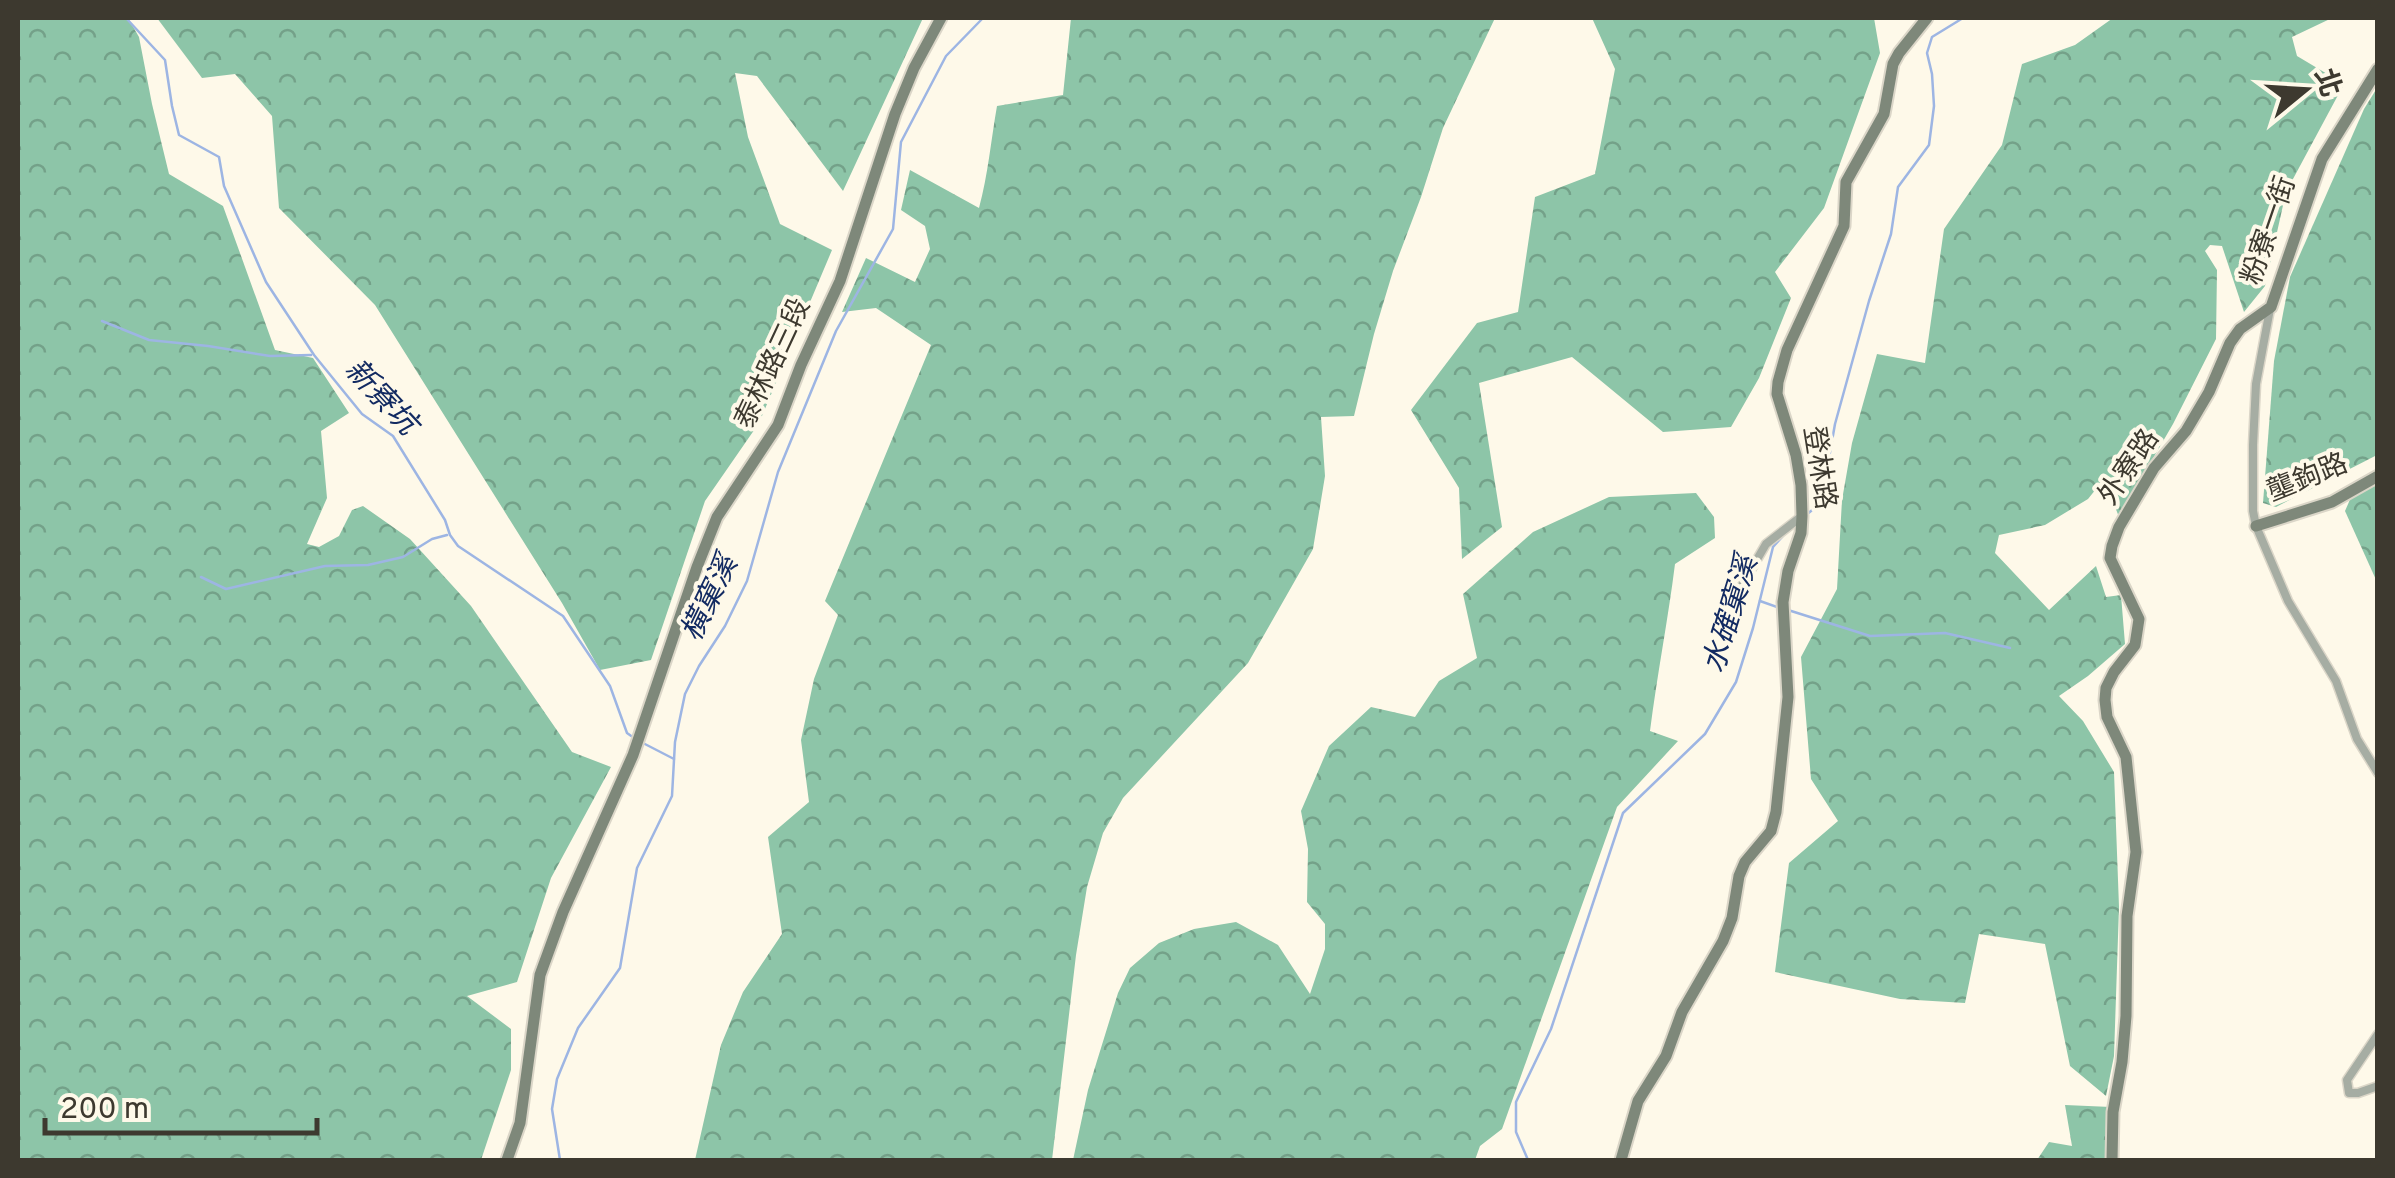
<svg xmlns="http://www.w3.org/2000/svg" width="2395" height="1178" viewBox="0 0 2395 1178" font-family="Overpass,'Noto Sans TC',sans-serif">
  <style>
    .forest { fill: url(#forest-crowns) }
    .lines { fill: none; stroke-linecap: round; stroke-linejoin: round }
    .stream { stroke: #9db5e3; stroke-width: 2.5 }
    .street-casing { stroke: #dbd6c8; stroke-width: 11 }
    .secondary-casing { stroke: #dbd6c8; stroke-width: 15 }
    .street { stroke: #a6ada3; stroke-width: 8 }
    .secondary { stroke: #7e887a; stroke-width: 11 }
    .labels { text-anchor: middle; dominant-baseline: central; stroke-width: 8; stroke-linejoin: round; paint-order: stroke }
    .street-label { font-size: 28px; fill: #3d392f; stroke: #fef9e9 }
    .water-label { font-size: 30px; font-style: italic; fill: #132b62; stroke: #fef9e9 }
  </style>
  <defs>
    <pattern id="forest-crowns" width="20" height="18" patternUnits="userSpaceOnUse" patternTransform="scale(2.5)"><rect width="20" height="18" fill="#8dc5a8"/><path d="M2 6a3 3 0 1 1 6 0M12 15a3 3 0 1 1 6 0" fill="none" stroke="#74a189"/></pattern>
  </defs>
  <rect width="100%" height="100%" fill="#fef9e9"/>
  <!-- forest -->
  <g class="forest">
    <path d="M18,18H128L139,37L152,104L169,174L223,206L275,350L313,358L349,413L321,431L327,498L307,544L319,547L339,536L352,510L363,506L410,539L471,606L572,752L611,767L551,878L517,982L467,996L511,1029V1070L481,1160H18Z"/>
    <path d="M157,18H923L843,191L757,76L735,73L748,137L780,224L832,250L759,423L705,501L651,660L600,670L562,603L375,305L279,208L272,116L235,74L202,78Z"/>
    <path d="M1071,18H1495L1443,128L1421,197L1393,271L1374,334L1354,416L1321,417L1325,476L1313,549L1248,663L1123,798L1103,833L1087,887L1076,955L1052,1160H695L721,1045L743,992L782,934L768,837L809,802L801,740L814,679L838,615L825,601L931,345L876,308L842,312L866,258L915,282L930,249L925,226L901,210L910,170L979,208C988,175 991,140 997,106L1063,95Z"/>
    <path d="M1592,18H1874L1880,53L1824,208L1775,272L1791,298L1759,378L1731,427L1663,432L1572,357L1479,383L1502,527L1462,559L1459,488L1411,410L1477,323L1518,312L1535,197L1595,174L1615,69Z"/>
    <path d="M2113,18H2332L2292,37L2297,56L2344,84L2286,192L2265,286L2244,312L2222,246L2210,245L2205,251L2217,270L2216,339L2173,424L2119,517L2104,479L2088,499L2045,525L1999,535L1995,553L2049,610L2096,566L2106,597L2121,595L2125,644L2088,676L2059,696L2083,721L2114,772L2119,907L2114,1056L2106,1096L2070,1066L2045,944L1979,934L1965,1003L1900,999L1775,972L1789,863L1838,821L1811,779L1801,657L1837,589L1842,500L1852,443L1877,354L1925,363L1944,229L2002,145L2022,64L2075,45Z"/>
    <path d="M2377,88V455L2276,507L2263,503L2274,361L2290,277L2364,109Z"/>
    <path d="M2377,479V582L2345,511L2355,488Z"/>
    <path d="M1696,493L1714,517L1715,538L1675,564C1668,620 1657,675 1650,731L1678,741L1617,807L1502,1129L1480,1146L1475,1160H1073L1088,1090L1118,993L1130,968L1159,943L1194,929L1236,922L1278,945L1310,994L1325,949V924L1307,902L1308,849L1301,811L1329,746L1371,707L1415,717L1439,681L1477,658L1463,594L1533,532L1609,497Z"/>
    <path d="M2065,1105L2111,1107L2109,1160H2037L2049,1142L2072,1146Z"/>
  </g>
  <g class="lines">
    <!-- stream -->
    <g class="stream">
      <path d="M126,18L165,60L172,106L179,135L219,157L224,186L266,282L314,355L362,414L393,436L445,520L450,535L458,546L563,616L610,686L627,733L634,738"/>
      <path d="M102,321L149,340L208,346L270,356L311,355"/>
      <path d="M1806,515L1821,503L1835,424L1869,301L1891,234L1898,187L1929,145L1934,106L1932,74L1927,53L1932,37L1963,18"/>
      <path d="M201,577L226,589L325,566L368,565L403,557L432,539L447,535"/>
      <path d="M1760,601L1780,608"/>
      <path d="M1788,610L1870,636L1945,633L2010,648"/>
      <path d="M641,742L674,759"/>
      <path d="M560,1160L552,1109L557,1079L578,1028L620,968L637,868L672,796L675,742L685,694L699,666L725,626L747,581L778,472L836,331L893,229L901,142L946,56L983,18"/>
      <path d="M1528,1160L1516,1132V1102L1551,1029L1623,813L1705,734L1736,682L1753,628L1773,547L1782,537"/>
    </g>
    <defs>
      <g id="street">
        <path d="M2270,309L2256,384L2253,445V511L2256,526L2288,601L2336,681L2357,739L2378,773"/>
        <path d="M1723,618L1766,544L1802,516"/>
        <path d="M2378,1034L2347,1080L2349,1093H2358L2378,1086"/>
      </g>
      <g id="secondary">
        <path d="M2256,526L2332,502L2378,476"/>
        <path d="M507,1160L520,1123L540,975L563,912L633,755L697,567L717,517L778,425L801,365L840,281L895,114L914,68L941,18"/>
        <path d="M1621,1160L1638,1101L1666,1056L1682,1012L1723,941L1732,918L1739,876L1745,862L1771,831L1776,812L1788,697L1783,602L1788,571L1801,533L1802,516L1801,485L1796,455L1777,394L1778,382L1787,350L1844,226L1846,182L1884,114L1893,64L1899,53L1927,18"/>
        <path d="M2112,1160L2113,1112L2122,1062L2126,1016L2127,916L2136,852L2126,757L2107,717L2105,700L2106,688L2114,672L2135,645L2139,619L2110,558L2112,546L2119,527L2154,468L2186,431L2209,392L2230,343L2240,329L2271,307L2322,159L2378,69"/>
      </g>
    </defs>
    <!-- street casing -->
    <use href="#street" class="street-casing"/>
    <!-- secondary casing -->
    <use href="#secondary" class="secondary-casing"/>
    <!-- street -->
    <use href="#street" class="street"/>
    <!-- secondary -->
    <use href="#secondary" class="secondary"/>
  </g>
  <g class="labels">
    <!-- street labels -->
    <g class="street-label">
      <text transform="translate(2270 231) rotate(-71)">粉寮一街</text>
      <text transform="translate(774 364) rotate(-65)">泰林路三段</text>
      <text transform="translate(1818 468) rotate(81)">登林路</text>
      <text transform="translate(2130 468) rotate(-56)">外寮路</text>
      <text transform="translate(2308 479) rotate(-22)">壟鉤路</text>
    </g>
    <!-- water labels -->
    <g class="water-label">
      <text transform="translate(380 398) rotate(47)">新寮坑</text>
      <text transform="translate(711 599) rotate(-64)">橫窠溪</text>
      <text transform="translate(1732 615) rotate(-73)">水確窠溪</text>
    </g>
  </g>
  <!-- border -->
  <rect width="2395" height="1178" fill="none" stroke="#3d392f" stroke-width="40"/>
  <!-- north arrow -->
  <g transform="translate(2305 90) rotate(72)" stroke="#fef9e9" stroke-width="8" paint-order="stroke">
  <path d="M0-8L18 38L0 25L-18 38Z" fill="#3d392f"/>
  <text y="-15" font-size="28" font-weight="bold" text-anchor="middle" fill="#3d392f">北</text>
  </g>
  <!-- scale -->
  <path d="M45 1118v15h272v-15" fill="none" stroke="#3d392f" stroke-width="5"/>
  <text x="60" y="1118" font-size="30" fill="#3d392f" stroke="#fef9e9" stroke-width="8" paint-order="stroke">200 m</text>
</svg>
